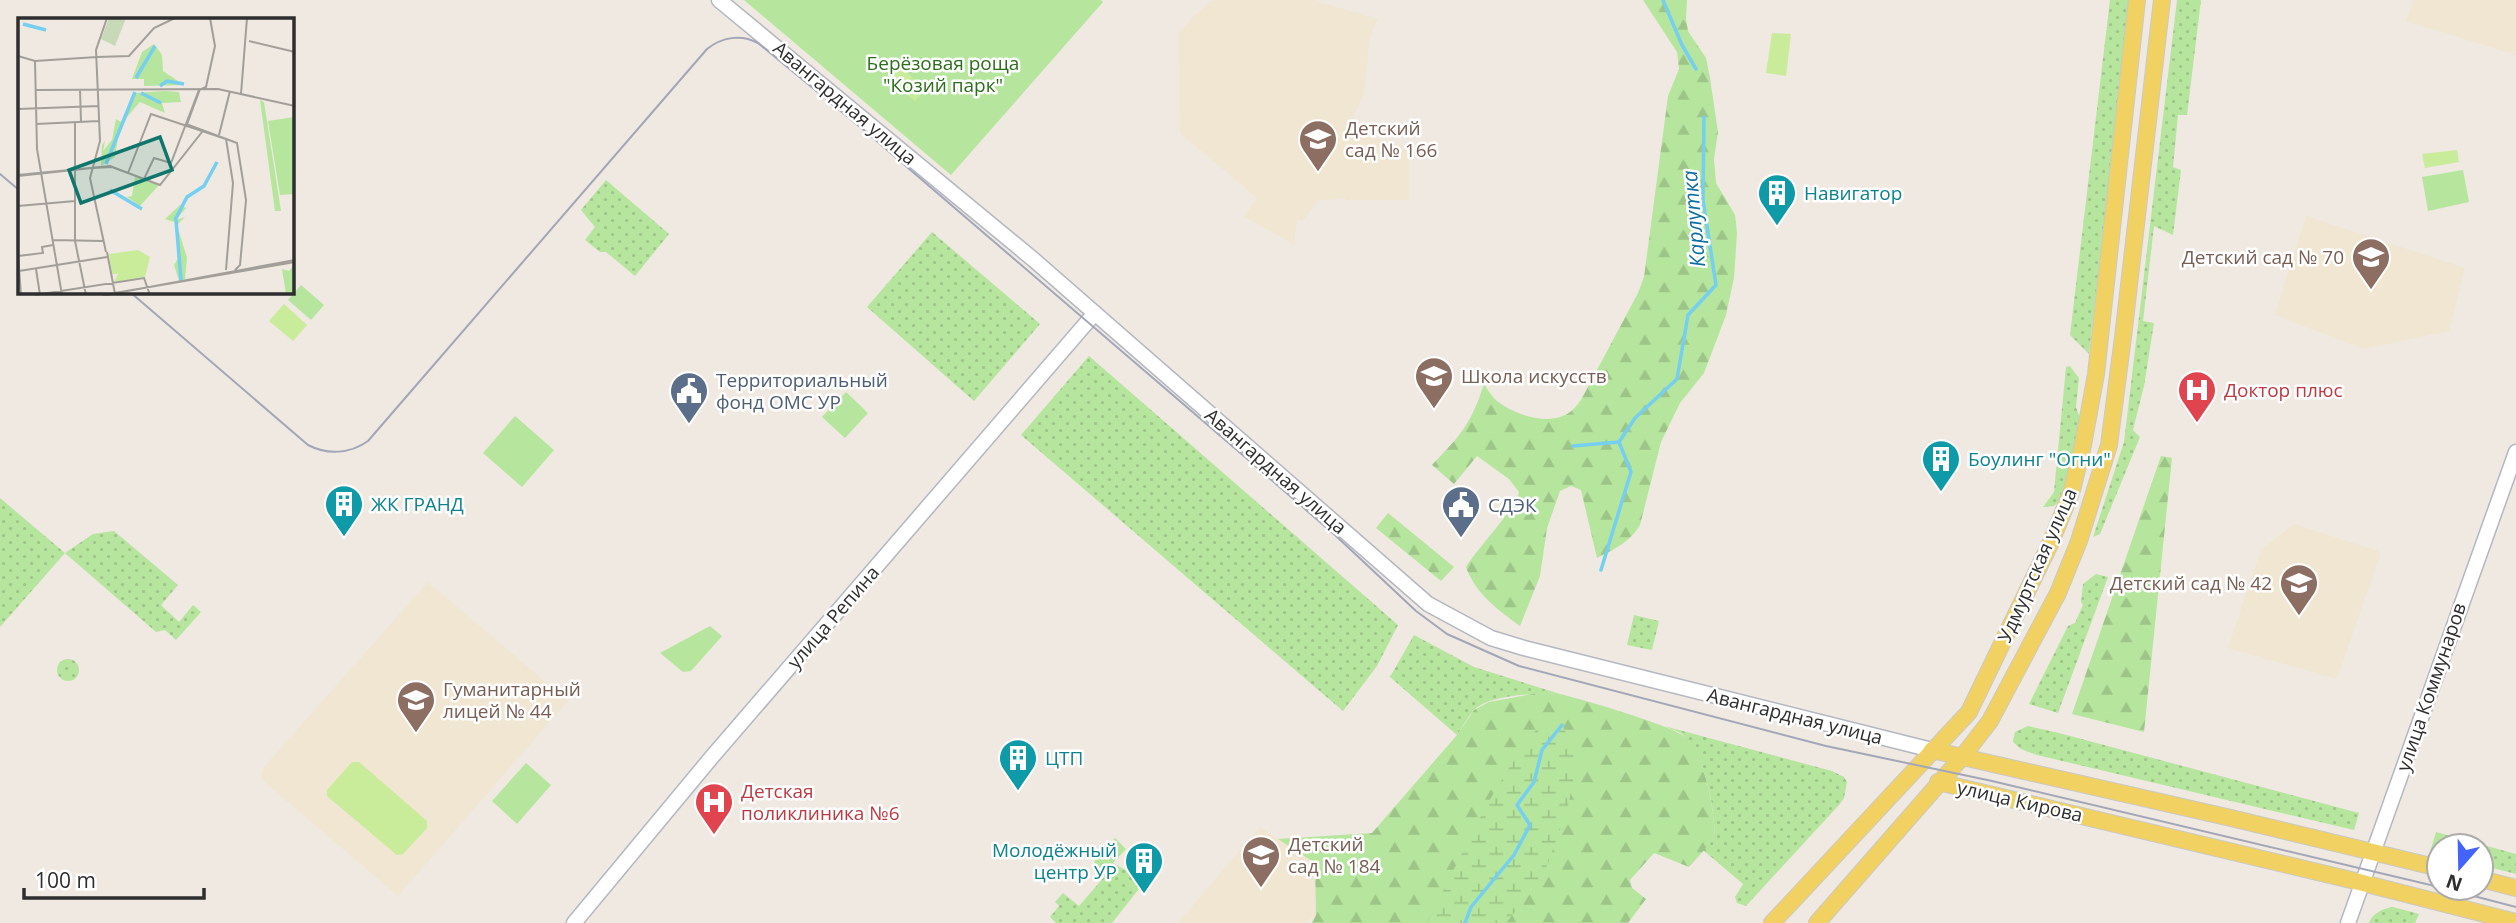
<svg xmlns="http://www.w3.org/2000/svg" width="2516" height="923" viewBox="0 0 2516 923" font-family="'Open Sans',sans-serif">
  <style>
    .education { fill: #f0e6d1 }
    .grass { fill: url(#grass-dots) }
    .forest { fill: url(#forest-firs) }
    .wetland { fill: url(#wetland-marsh) }
    .park { fill: #b6e59e }
    .pitch { fill: #c9ec9a }
    .lines { fill: none; stroke-linecap: round; stroke-linejoin: round }
    .stream { stroke: #75cff0; stroke-width: 3.5 }
    .secondary-casing { stroke: #b4b7c1; stroke-width: 17 }
    .primary-casing { stroke: #c9c9c9; stroke-width: 18 }
    .secondary { stroke: #fff; stroke-width: 14 }
    .primary { stroke: #f2d163; stroke-width: 16 }
    .tram { stroke: #a3a6b8; stroke-width: 2 }
    .labels { text-anchor: middle; dominant-baseline: central; stroke-width: 5; stroke-linejoin: round; paint-order: stroke }
    .park-label { font-size: 19px; fill: #2c6e1b; stroke: #fff }
    .street-label { font-size: 19px; fill: #2e2e2e; stroke: #fff }
    .education-label { font-size: 19px; fill: #785e54; stroke: #fff; text-anchor: start }
    .culture-label { font-size: 19px; fill: #0d838f; stroke: #fff; text-anchor: start }
    .service-label { font-size: 19px; fill: #4e5e75; stroke: #fff; text-anchor: start }
    .health-label { font-size: 19px; fill: #be3a42; stroke: #fff; text-anchor: start }
    .water-label { font-size: 21px; font-style: italic; fill: #0d6fa3; stroke: #fff }
    .inset-river { fill: none; stroke: #75cff0; stroke-width: 3.5 }
    .inset-road { fill: none; stroke: #a29e99; stroke-width: 2 }
    .view { fill: #0f766e; fill-opacity: 0.15; stroke: #0f766e; stroke-width: 3.5 }
    .inset-edge { fill: none; stroke: #2e2e2e; stroke-width: 3.5 }
  </style>
  <defs>
    <pattern id="grass-dots" width="8" height="8" patternUnits="userSpaceOnUse" patternTransform="scale(1.75)"><rect width="8" height="8" fill="#b6e59e"/><path d="M2 2h.1M6 6h.1" fill="none" stroke="#9dc588" stroke-width="1.8" stroke-linecap="round"/></pattern>
    <pattern id="forest-firs" width="22" height="20" patternUnits="userSpaceOnUse" patternTransform="scale(1.75)"><rect width="22" height="20" fill="#b6e59e"/><path d="M5 1l3.5 6h-7zM16 11l3.5 6h-7z" fill="#9dc588"/></pattern>
    <pattern id="wetland-marsh" width="20" height="14" patternUnits="userSpaceOnUse" patternTransform="scale(1.75)"><rect width="20" height="14" fill="#b6e59e"/><path d="M1 5h8M5 5V1M11 12h8M15 12V8" fill="none" stroke="#9dc588"/></pattern>
  </defs>
  <rect width="100%" height="100%" fill="#efe9e1"/>
  <!-- education -->
  <g class="education">
    <path d="M1226,0H1312L1378,19L1370,36L1364,94L1348,130L1409,148V200H1346L1345,198L1319,200L1303,220H1297L1294,244L1244,217L1257,198L1180,133L1179,33L1192,18L1211,1Z"/>
    <path d="M2414,0H2516V55L2406,21Z"/>
    <path d="M2306,216L2465,268L2449,331L2364,349L2275,315Z"/>
    <path d="M2294,524L2378,551L2380,555L2337,679L2228,648L2261,550Z"/>
    <path d="M428,582L568,701L398,896L261,779L263,768Z"/>
    <path d="M1260,827L1315,863L1316,915L1305,923H1178Z"/>
  </g>
  <!-- grass -->
  <g class="grass">
    <path d="M2110,0H2130L2089,354L2070,335Z"/>
    <path d="M2177,0H2201L2187,115H2178L2173,167L2181,170L2173,235L2154,226L2143,321L2154,323L2144,386L2133,430L2140,437L2100,534L2093,537L2124,442Z"/>
    <path d="M606,180L669,234L635,276L606,252H600L585,240L595,227L581,210Z"/>
    <path d="M932,232L1040,324L974,401L867,307Z"/>
    <path d="M1089,356L1398,625L1377,666L1343,711L1021,435Z"/>
    <path d="M2070,366L2079,378L2076,407L2081,421L2069,471L2059,501L2054,506L2043,507L2054,492L2066,367Z"/>
    <path d="M0,498L65,553L93,534L114,531L178,585L161,605L179,622L193,605L201,612L176,640L165,630L156,632L65,553L0,627Z"/>
    <path d="M2096,574L2108,577L2058,713L2029,704L2068,626L2075,623L2083,605L2081,602L2083,584Z"/>
    <path d="M1634,615L1659,621L1652,650L1627,645Z"/>
    <path d="M1414,635L1474,667L1560,694C1538,693 1489,694 1473,711C1467,718 1462,728 1457,735L1390,677Z"/>
    <circle cx="68" cy="670" r="11"/>
    <path d="M1664,726L1832,771L1844,777L1847,782L1844,798L1839,805L1746,906L1737,903L1735,897L1743,884L1703,850L1715,838C1714,806 1707,762 1684,736C1680,731 1670,729 1664,726Z"/>
    <path d="M2028,726L2059,733L2359,813L2354,830L2037,755L2021,749L2013,742L2015,732Z"/>
    <path d="M2436,832L2516,854V874L2481,865V846H2439V854L2430,852Z"/>
    <path d="M1115,838L1126,849L1113,863L1129,872L1142,885L1112,923H1056L1050,917L1059,906L1055,902L1063,893L1079,906L1105,876L1094,862Z"/>
    <path d="M2393,907L2419,914L2415,923H2369C2373,912 2383,909 2393,907Z"/>
  </g>
  <!-- forest -->
  <g class="forest">
    <path d="M1643,0H1687L1686,19L1688,31L1706,58L1710,78L1718,132L1714,159L1716,183L1735,215L1737,233L1734,278L1726,315L1704,373L1680,403L1661,442L1640,525C1630,542 1615,549 1597,558L1581,490L1571,486L1560,491L1547,528L1540,576L1520,626C1498,610 1475,593 1466,567C1477,549 1516,508 1519,492L1509,479L1477,456L1454,484L1432,465C1461,435 1471,424 1484,384C1488,390 1492,397 1497,401C1515,415 1550,427 1570,412C1574,409 1578,404 1581,400L1638,293L1644,277L1668,96L1679,69L1677,52Z"/>
    <path d="M2161,456L2172,458L2144,732L2072,714Z"/>
    <path d="M1388,513L1454,567L1441,581L1376,528Z"/>
    <path d="M1538,693C1545,693 1552,693 1559,694C1576,697 1676,727 1685,737C1706,758 1714,809 1715,838L1689,867L1654,853L1630,880L1632,888L1646,899L1628,923H1312L1316,915L1315,863L1278,839L1372,833L1457,735L1474,710L1489,702Z"/>
  </g>
  <!-- wetland -->
  <path class="wetland" d="M1562,725L1578,758L1567,811L1542,879L1506,923H1427C1462,856 1491,785 1539,726Z"/>
  <!-- park -->
  <g class="park">
    <path d="M744,0H1101L1103,2L951,175Z"/>
    <path d="M2463,170L2469,202L2428,211L2422,177Z"/>
    <path d="M301,285L324,305L311,320L288,300Z"/>
    <path d="M846,392L868,413L845,438L822,417Z"/>
    <path d="M515,416L554,450L522,487L483,453Z"/>
    <path d="M710,626L722,636L691,671L683,672L660,653Z"/>
    <path d="M526,763L551,785L517,824L492,801Z"/>
  </g>
  <!-- pitch -->
  <g class="pitch">
    <path d="M1772,33L1791,34L1786,76L1766,73Z"/>
    <path d="M899,66L926,89L915,101L888,78Z"/>
    <path d="M2457,150L2459,162L2425,168L2422,154Z"/>
    <path d="M284,304L307,325L293,341L269,321Z"/>
    <path d="M352,762H359L427,821V828L403,854L397,855L327,796V790Z"/>
  </g>
  <g class="lines">
    <!-- stream -->
    <g class="stream">
      <path d="M1663,0L1682,45L1696,69"/>
      <path d="M1573,446L1619,442"/>
      <path d="M1601,570L1631,472L1619,442L1635,418L1677,379L1688,315L1716,285L1703,200L1704,117"/>
      <path d="M1465,923L1471,907L1514,855L1530,825L1517,805L1534,782L1542,750L1562,725"/>
    </g>
    <defs>
      <g id="secondary">
        <path d="M719,0L1034,260L1428,604L1491,638L1524,648L1932,750"/>
        <path d="M574,923L711,758L1095,313"/>
        <path d="M2348,923L2516,452"/>
      </g>
      <g id="primary">
        <path d="M1932,750L2231,818L2439,868"/>
        <path d="M1938,782L2351,880L2516,922"/>
        <path d="M2481,879L2516,888"/>
        <path d="M1772,923L1969,712L2051,542L2072,490L2083,445L2096,374L2137,0"/>
        <path d="M1817,923L1963,756L1990,721L2058,593L2079,541L2109,445L2123,337L2162,0"/>
      </g>
    </defs>
    <!-- secondary casing -->
    <use href="#secondary" class="secondary-casing"/>
    <!-- primary casing -->
    <use href="#primary" class="primary-casing"/>
    <!-- secondary -->
    <use href="#secondary" class="secondary"/>
    <!-- primary -->
    <use href="#primary" class="primary"/>
    <!-- tram -->
    <g class="tram">
      <path d="M0,174L19,190"/>
      <path d="M130,292L308,445C327,455 350,454 368,441L707,49C722,37 741,34 758,43L865,131L1245,457L1335,535L1416,611L1447,634L1519,666L1826,746L1992,781L2439,887"/>
      <path d="M2443,888L2516,907"/>
    </g>
  </g>
  <!-- icons -->
  <defs>
    <symbol id="school-pin" viewBox="-11 -11 22 30"><path d="M0 17L-7.5 6A9.5 9.5 0 1 1 7.5 6Z" fill="#8d6e63" stroke="#fff"/><path d="M0-5L7-2L0 1L-7-2ZM-4 1L0 2.5L4 1V4Q0 6-4 4Z" fill="#fff"/></symbol>
    <symbol id="building-pin" viewBox="-11 -11 22 30"><path d="M0 17L-7.5 6A9.5 9.5 0 1 1 7.5 6Z" fill="#0f9aa8" stroke="#fff"/><path d="M-4-6H4V6H1V3H-1V6H-4ZM-2.5-4.3h1.7v1.8h-1.7ZM.8-4.3h1.7v1.8H.8ZM-2.5-1h1.7V.8h-1.7ZM.8-1h1.7V.8H.8Z" fill="#fff"/></symbol>
    <symbol id="hospital-pin" viewBox="-11 -11 22 30"><path d="M0 17L-7.5 6A9.5 9.5 0 1 1 7.5 6Z" fill="#e0444e" stroke="#fff"/><path d="M-5-5h3v3.5h4V-5h3V5h-3V1.5h-4V5h-3Z" fill="#fff"/></symbol>
    <symbol id="civic-pin" viewBox="-11 -11 22 30"><path d="M0 17L-7.5 6A9.5 9.5 0 1 1 7.5 6Z" fill="#5c6f8a" stroke="#fff"/><path d="M-.6-6.5H3V-4.5H.6V-3L4-1V1h2V6H-6V1h2V-1L-.6-3ZM-1.2 2.5V6h2.4V2.5Z" fill="#fff"/></symbol>
  </defs>
  <g fill-rule="evenodd">
    <use href="#school-pin" x="1296" y="117" width="44" height="60"/>
    <use href="#building-pin" x="1755" y="171" width="44" height="60"/>
    <use href="#school-pin" x="2349" y="235" width="44" height="60"/>
    <use href="#school-pin" x="1412" y="354" width="44" height="60"/>
    <use href="#hospital-pin" x="2175" y="368" width="44" height="60"/>
    <use href="#civic-pin" x="667" y="369" width="44" height="60"/>
    <use href="#building-pin" x="1919" y="437" width="44" height="60"/>
    <use href="#building-pin" x="322" y="482" width="44" height="60"/>
    <use href="#civic-pin" x="1439" y="483" width="44" height="60"/>
    <use href="#school-pin" x="2277" y="561" width="44" height="60"/>
    <use href="#school-pin" x="394" y="678" width="44" height="60"/>
    <use href="#building-pin" x="996" y="736" width="44" height="60"/>
    <use href="#hospital-pin" x="692" y="780" width="44" height="60"/>
    <use href="#school-pin" x="1239" y="833" width="44" height="60"/>
    <use href="#building-pin" x="1122" y="839" width="44" height="60"/>
  </g>
  <g class="labels">
    <!-- park labels -->
    <g class="park-label">
      <text x="943" y="63">Берёзовая роща<tspan x="943" dy="22">"Козий парк"</tspan></text>
    </g>
    <!-- street labels -->
    <g class="street-label">
      <text transform="translate(845 103) rotate(40)">Авангардная улица</text>
      <text transform="translate(1276 471) rotate(41)">Авангардная улица</text>
      <text transform="translate(2037 565) rotate(-66)">Удмуртская улица</text>
      <text transform="translate(833 617) rotate(-49)">улица Репина</text>
      <text transform="translate(2431 687) rotate(-71)">улица Коммунаров</text>
      <text transform="translate(1795 716) rotate(14)">Авангардная улица</text>
      <text transform="translate(2020 801) rotate(13)">улица Кирова</text>
    </g>
    <!-- education labels -->
    <g class="education-label">
      <text x="1345" y="128">Детский<tspan x="1345" dy="22">сад № 166</tspan></text>
      <text x="2344" y="257" text-anchor="end">Детский сад № 70</text>
      <text x="1461" y="376">Школа искусств</text>
      <text x="2272" y="583" text-anchor="end">Детский сад № 42</text>
      <text x="443" y="689">Гуманитарный<tspan x="443" dy="22">лицей № 44</tspan></text>
      <text x="1288" y="844">Детский<tspan x="1288" dy="22">сад № 184</tspan></text>
    </g>
    <!-- culture labels -->
    <g class="culture-label">
      <text x="1804" y="193">Навигатор</text>
      <text x="1968" y="459">Боулинг "Огни"</text>
      <text x="371" y="504">ЖК ГРАНД</text>
      <text x="1045" y="758">ЦТП</text>
      <text x="1117" y="850" text-anchor="end">Молодёжный<tspan x="1117" dy="22">центр УР</tspan></text>
    </g>
    <!-- service labels -->
    <g class="service-label">
      <text x="716" y="380">Территориальный<tspan x="716" dy="22">фонд ОМС УР</tspan></text>
      <text x="1488" y="505">СДЭК</text>
    </g>
    <!-- health labels -->
    <g class="health-label">
      <text x="2224" y="390">Доктор плюс</text>
      <text x="741" y="791">Детская<tspan x="741" dy="22">поликлиника №6</tspan></text>
    </g>
    <!-- water labels -->
    <g class="water-label">
      <text transform="translate(1693 219) rotate(-95)">Карлутка</text>
    </g>
  </g>
  <!-- overview -->
  <g transform="translate(18 18)">
    <rect width="276" height="276" fill="#efe9e1"/>
    <path d="M136,26L144,37L145,53L166,67L126,68V61H114L124,34ZM147,73L161,74L163,84L144,85L147,95L122,84L102,107L97,139L83,148L84,127L87,123L85,133L94,122L98,101L103,104L108,98L116,75ZM242,82L246,84L263,193H257ZM162,187L168,190L158,202L167,199L159,207L169,240L167,261L161,263L156,247L161,239L159,205L147,201Z" fill="#b6e59e"/>
    <path d="M91,0H108L97,28L83,21Z" fill="#c8d9b8"/>
    <path d="M117,158L141,167L122,188L109,179L114,178Z" fill="#b6e59e"/>
    <path d="M276,99V176L262,177L250,103ZM276,247V276H268L264,251L271,253Z" fill="#b6e59e"/>
    <path d="M120,232L132,239L127,259L96,264L100,256H94L91,236Z" fill="#c9ec9a"/>
    <path class="inset-river" d="M5,6L28,12M118,60L137,28M142,68L149,63L166,66M123,75L143,85M88,146L117,74M92,172L124,191M157,202L169,179L186,168L199,144M158,202L163,262"/>
    <path class="inset-road" d="M231,23L277,34M0,38L17,43L79,39M79,39L111,38L136,10L157,0M17,43L19,131L44,277M18,72L200,71L277,88M62,72L63,103M223,76L229,0M0,91L81,88M57,104V223L68,277M18,106L81,103M168,106L219,125L228,182L222,247L217,252M168,109L182,71M201,117L212,73M75,150L94,149L142,167L184,114M110,155L133,96L208,121L215,165L208,252M0,157L92,148L126,161L136,140L153,145L181,72L188,69L197,28L192,0M0,158L74,150M0,188L57,183M34,222L85,223M88,234L72,160L82,123L78,32L89,0M89,234L97,276M0,237L3,277M0,238L25,235L24,229L35,227M0,243L3,277M18,251L22,277M1,253L89,239M17,277L126,260L132,277M85,277L277,244M88,277L277,242"/>
    <path class="view" d="M142,119L154,152L63,185L51,152Z"/>
    <rect width="276" height="276" class="inset-edge"/>
  </g>
  <!-- north arrow -->
  <g transform="translate(2460 867) rotate(200)"><circle r="33" fill="#ffffff" stroke="#ababab" stroke-width="2"/>
  <path d="M0-5L12 26L0 18L-12 26Z" fill="#4264fb"/>
  <text y="-10" font-size="19" font-weight="bold" text-anchor="middle" fill="#2e2e2e">N</text>
  </g>
  <!-- scale -->
  <path d="M24 888v10h180v-10" fill="none" stroke="#2e2e2e" stroke-width="3.5"/>
  <text x="35" y="888" font-size="21" fill="#2e2e2e" stroke="#ffffff" stroke-width="5" paint-order="stroke">100 m</text>
</svg>
